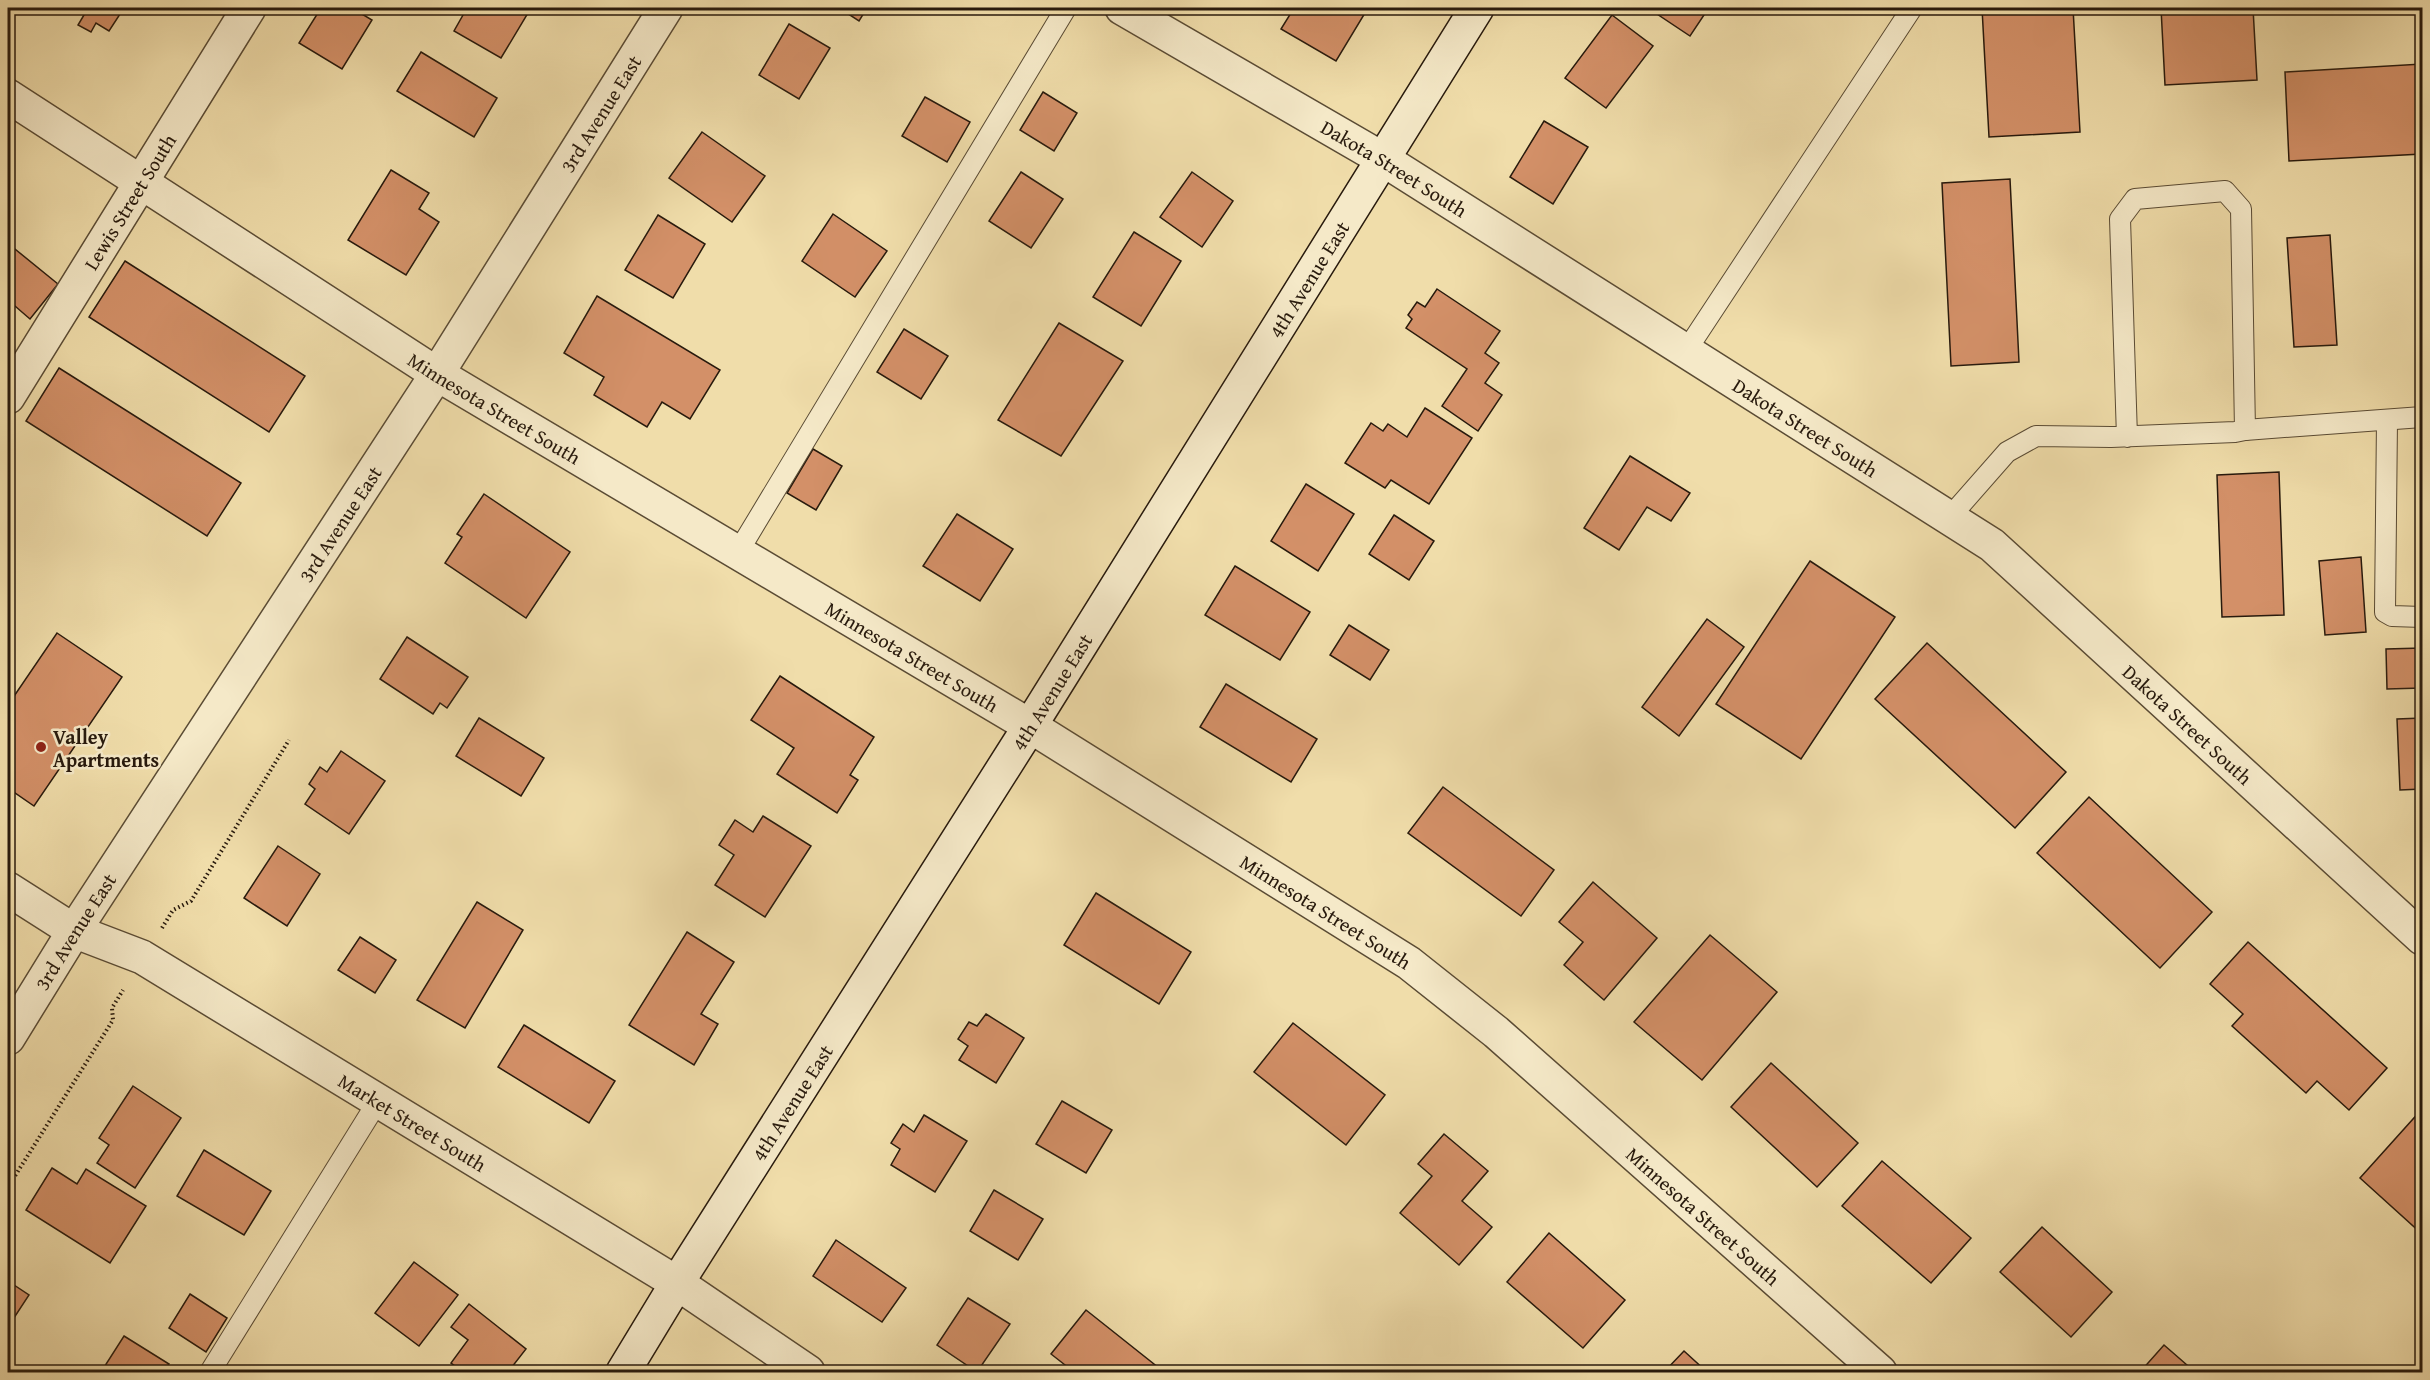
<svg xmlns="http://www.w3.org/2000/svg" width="2430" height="1380" viewBox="0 0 2430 1380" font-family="'Gentium Book Plus',serif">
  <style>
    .building { fill: #d39068; stroke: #281a0d; stroke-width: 1.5 }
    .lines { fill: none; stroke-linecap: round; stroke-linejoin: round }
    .lane-casing { stroke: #5a4b34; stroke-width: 22 }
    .street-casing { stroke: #5a4b34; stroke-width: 36 }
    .secondary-casing { stroke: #281a0d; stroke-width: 36 }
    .path { stroke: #281a0d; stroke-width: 4; stroke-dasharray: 1.5 3; stroke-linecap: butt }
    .lane { stroke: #f5e9c8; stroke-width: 20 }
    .street { stroke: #f5e9c8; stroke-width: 33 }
    .secondary { stroke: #f5e9c8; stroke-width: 33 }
    .poi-dot { fill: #8f2418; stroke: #f5e9c8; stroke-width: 2 }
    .labels { text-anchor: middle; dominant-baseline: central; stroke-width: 5; stroke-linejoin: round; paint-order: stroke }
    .street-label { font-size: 20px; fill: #281a0d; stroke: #f5e9c8 }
    .poi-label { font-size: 20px; font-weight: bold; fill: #281a0d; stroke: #f5e9c8; text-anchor: start }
  </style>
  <rect width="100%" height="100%" fill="#f0ddaa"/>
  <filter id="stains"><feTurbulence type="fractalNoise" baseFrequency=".00333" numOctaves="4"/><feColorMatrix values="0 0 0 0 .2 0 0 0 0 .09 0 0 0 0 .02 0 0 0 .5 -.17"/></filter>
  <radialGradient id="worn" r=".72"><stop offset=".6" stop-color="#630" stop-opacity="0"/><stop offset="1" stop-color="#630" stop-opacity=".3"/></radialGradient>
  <!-- building -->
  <g class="building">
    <path d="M71,8H124L109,31L96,23L91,32L78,25L84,15Z"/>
    <path d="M321,8H352L372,20L342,69L299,43Z"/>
    <path d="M467,8H531L501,58L454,31Z"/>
    <path d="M839,8H867L859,21Z"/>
    <path d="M1294,8H1368L1336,61L1281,29Z"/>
    <path d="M1648,8H1706L1708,9L1690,36Z"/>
    <path d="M1982,8H2073L2080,132L1989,137Z"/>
    <path d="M2161,8H2253L2257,80L2165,85Z"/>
    <path d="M1612,15L1653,46L1606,108L1565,78Z"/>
    <path d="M789,24L830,48L799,99L759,75Z"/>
    <path d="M421,52L497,98L474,137L397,91Z"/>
    <path d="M2422,64V154L2289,161L2285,72Z"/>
    <path d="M1043,92L1077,113L1054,151L1020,130Z"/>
    <path d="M925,97L970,122L947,162L902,136Z"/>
    <path d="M1544,121L1588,147L1553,204L1510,177Z"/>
    <path d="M702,132L765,176L732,222L669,178Z"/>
    <path d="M391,170L429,193L419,209L439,222L406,275L348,240Z"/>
    <path d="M1021,172L1063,199L1031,248L989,221Z"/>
    <path d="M1192,172L1233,201L1202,247L1160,217Z"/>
    <path d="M2010,179L2019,362L1951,366L1942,183Z"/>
    <path d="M833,214L887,251L855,297L802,261Z"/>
    <path d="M658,215L705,244L673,298L625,270Z"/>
    <path d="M1134,232L1181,261L1141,326L1093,297Z"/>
    <path d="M2330,235L2337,345L2294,347L2287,238Z"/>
    <path d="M10,245L58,284L30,319L8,300V248Z"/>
    <path d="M125,261L305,376L269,432L89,317Z"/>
    <path d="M1437,289L1500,331L1485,353L1499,363L1485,383L1502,395L1478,431L1442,406L1467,369L1406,328L1412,319L1408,315L1417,302L1425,307Z"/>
    <path d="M597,296L720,370L690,419L662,402L647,427L594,395L604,377L564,353Z"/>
    <path d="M1059,323L1123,361L1061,456L998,420Z"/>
    <path d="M904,329L948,356L921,399L877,372Z"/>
    <path d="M59,368L241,483L207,536L26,421Z"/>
    <path d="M1425,408L1472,438L1429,504L1391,480L1385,488L1345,463L1371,423L1383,431L1388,424L1407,437Z"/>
    <path d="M813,449L842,466L816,510L787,493Z"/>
    <path d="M1630,456L1690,493L1671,521L1647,507L1619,550L1584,528Z"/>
    <path d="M2279,472L2284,615L2222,617L2217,475Z"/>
    <path d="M1306,484L1354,514L1318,571L1271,541Z"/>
    <path d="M484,494L570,552L526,618L445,563L462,537L457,534Z"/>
    <path d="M957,514L1013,549L980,601L923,566Z"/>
    <path d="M1394,515L1434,541L1409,580L1369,554Z"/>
    <path d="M2361,557L2366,632L2325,635L2319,561Z"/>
    <path d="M1810,561L1895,617L1801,759L1716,704Z"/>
    <path d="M1235,566L1310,612L1280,660L1205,615Z"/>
    <path d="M1707,619L1744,647L1679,736L1642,707Z"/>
    <path d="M1349,625L1389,650L1370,680L1330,655Z"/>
    <path d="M57,633L122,677L34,806L8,788V705Z"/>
    <path d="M407,637L468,677L447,708L440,703L433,714L380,679Z"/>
    <path d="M1927,643L2066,772L2015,828L1875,699Z"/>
    <path d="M2422,648V688L2387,689L2386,649Z"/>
    <path d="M780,676L874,737L850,775L858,780L837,813L777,774L794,748L751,720Z"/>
    <path d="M1226,684L1317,739L1291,782L1200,727Z"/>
    <path d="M479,718L544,758L521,796L456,756Z"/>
    <path d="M2422,718V789L2400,790L2397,719Z"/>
    <path d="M341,751L385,781L349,834L305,804L315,789L309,784L320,767L327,772Z"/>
    <path d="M1443,787L1554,870L1521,916L1408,833Z"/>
    <path d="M2089,797L2212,912L2160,968L2037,853Z"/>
    <path d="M763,816L811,846L765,917L715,885L734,855L719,845L735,820L753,832Z"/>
    <path d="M278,846L320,874L287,926L244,898Z"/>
    <path d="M1593,882L1657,938L1604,1000L1564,965L1583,942L1559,922Z"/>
    <path d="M1096,893L1191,952L1159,1004L1064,945Z"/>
    <path d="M477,902L523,930L465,1028L417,1000Z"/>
    <path d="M687,932L734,962L701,1014L718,1024L694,1065L629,1025Z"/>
    <path d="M1710,935L1777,992L1702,1080L1634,1022Z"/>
    <path d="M360,937L396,960L375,993L338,970Z"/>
    <path d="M2248,942L2387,1068L2349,1110L2317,1081L2306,1093L2232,1026L2243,1014L2210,984Z"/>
    <path d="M986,1014L1024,1038L996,1083L959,1060L968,1046L958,1039L969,1022L977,1026Z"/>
    <path d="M1293,1023L1385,1095L1346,1145L1254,1072Z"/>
    <path d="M524,1025L615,1081L589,1123L498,1067Z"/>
    <path d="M1771,1063L1858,1143L1817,1187L1731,1107Z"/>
    <path d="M133,1086L181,1118L135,1188L97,1163L109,1145L99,1138Z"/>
    <path d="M1062,1101L1112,1130L1086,1173L1036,1144Z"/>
    <path d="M2422,1109V1234L2360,1178Z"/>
    <path d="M924,1115L967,1141L935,1192L891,1165L900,1149L891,1143L903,1124L914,1132Z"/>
    <path d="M1444,1134L1488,1171L1462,1201L1492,1227L1459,1265L1400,1213L1432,1176L1418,1164Z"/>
    <path d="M204,1150L271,1191L244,1235L177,1196Z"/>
    <path d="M1882,1161L1971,1238L1931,1283L1842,1206Z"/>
    <path d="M52,1168L77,1184L86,1169L146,1206L110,1263L26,1210Z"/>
    <path d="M994,1190L1043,1219L1018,1260L970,1231Z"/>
    <path d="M2042,1227L2112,1292L2071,1337L2000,1272Z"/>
    <path d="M1549,1233L1625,1300L1583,1348L1507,1282Z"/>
    <path d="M836,1240L906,1288L882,1322L813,1276Z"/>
    <path d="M414,1262L458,1295L419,1346L375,1313Z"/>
    <path d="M8,1281L29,1295L8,1327Z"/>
    <path d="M190,1294L227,1318L206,1352L169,1328Z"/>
    <path d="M968,1298L1010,1324L977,1372L937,1345Z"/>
    <path d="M469,1304L526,1349L508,1372H463L451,1363L468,1340L451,1327Z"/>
    <path d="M1086,1310L1164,1372H1074L1051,1354Z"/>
    <path d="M124,1336L169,1364L163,1372H101Z"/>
    <path d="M2164,1345L2195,1372H2140Z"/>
    <path d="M1684,1351L1707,1372H1664Z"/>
  </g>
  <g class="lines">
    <defs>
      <g id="lane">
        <path d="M1686,351L1912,8"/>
        <path d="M2387,420L2385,612L2392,616L2422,617"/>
        <path d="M2245,430L2422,417"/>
        <path d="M1949,518L2007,452L2036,436L2111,437L2235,432L2245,430L2241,209L2225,191L2135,199L2120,219L2127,437"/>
        <path d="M738,552L1066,8"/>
        <path d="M210,1372L378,1101"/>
      </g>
      <g id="street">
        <path id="s1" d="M1122,8L1381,158L1992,545L2422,938"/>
        <path id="s2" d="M8,96L437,374L1030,726L1409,963L1496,1032L1880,1372"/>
        <path id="s3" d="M8,397L249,8"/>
        <path id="s4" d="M8,889L74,931L142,957L677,1283L808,1372"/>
        <path id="s5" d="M8,1038L74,931L437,374L666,8"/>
      </g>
      <g id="secondary">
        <path id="s6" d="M623,1372L677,1283L1030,726L1477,8"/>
      </g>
    </defs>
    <!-- lane casing -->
    <use href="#lane" class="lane-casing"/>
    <!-- street casing -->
    <use href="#street" class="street-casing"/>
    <!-- secondary casing -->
    <use href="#secondary" class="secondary-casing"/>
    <!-- path -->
    <g class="path">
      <path d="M162,928L173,910L191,901L289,740"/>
      <path d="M8,1187L113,1020L112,1008L123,990"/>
    </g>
    <!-- lane -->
    <use href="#lane" class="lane"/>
    <!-- street -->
    <use href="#street" class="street"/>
    <!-- secondary -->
    <use href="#secondary" class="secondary"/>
  </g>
  <!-- markers -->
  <circle class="poi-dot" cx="41" cy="747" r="6"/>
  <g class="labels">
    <!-- street labels -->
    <g class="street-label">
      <text stroke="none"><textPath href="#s5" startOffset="1098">3rd Avenue East</textPath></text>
      <text stroke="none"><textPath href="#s1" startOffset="316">Dakota Street South</textPath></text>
      <text stroke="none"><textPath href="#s3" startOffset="230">Lewis Street South</textPath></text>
      <text stroke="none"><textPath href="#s6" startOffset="1290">4th Avenue East</textPath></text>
      <text stroke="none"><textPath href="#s2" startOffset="578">Minnesota Street South</textPath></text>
      <text stroke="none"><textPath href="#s1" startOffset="802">Dakota Street South</textPath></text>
      <text stroke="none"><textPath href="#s5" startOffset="612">3rd Avenue East</textPath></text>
      <text stroke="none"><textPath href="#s2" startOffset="1064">Minnesota Street South</textPath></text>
      <text stroke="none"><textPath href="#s6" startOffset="804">4th Avenue East</textPath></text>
      <text stroke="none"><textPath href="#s1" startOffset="1288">Dakota Street South</textPath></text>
      <text stroke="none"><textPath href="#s2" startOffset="1550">Minnesota Street South</textPath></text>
      <text stroke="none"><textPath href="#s5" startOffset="126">3rd Avenue East</textPath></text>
      <text stroke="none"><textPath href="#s6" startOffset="318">4th Avenue East</textPath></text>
      <text stroke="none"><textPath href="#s4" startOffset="468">Market Street South</textPath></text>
      <text stroke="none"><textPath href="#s2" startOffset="2036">Minnesota Street South</textPath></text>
    </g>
    <!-- poi labels -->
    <g class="poi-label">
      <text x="53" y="736">Valley<tspan x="53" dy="23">Apartments</tspan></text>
    </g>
  </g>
  <!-- margin -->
  <rect width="2430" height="1380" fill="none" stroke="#f0ddaa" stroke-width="30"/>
  <rect x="9" y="9" width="2412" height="1362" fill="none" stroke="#281a0d" stroke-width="3"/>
  <rect x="15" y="15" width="2400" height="1350" fill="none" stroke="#281a0d" stroke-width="1.5"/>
  <rect width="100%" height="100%" filter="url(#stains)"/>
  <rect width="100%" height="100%" fill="url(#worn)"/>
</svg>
